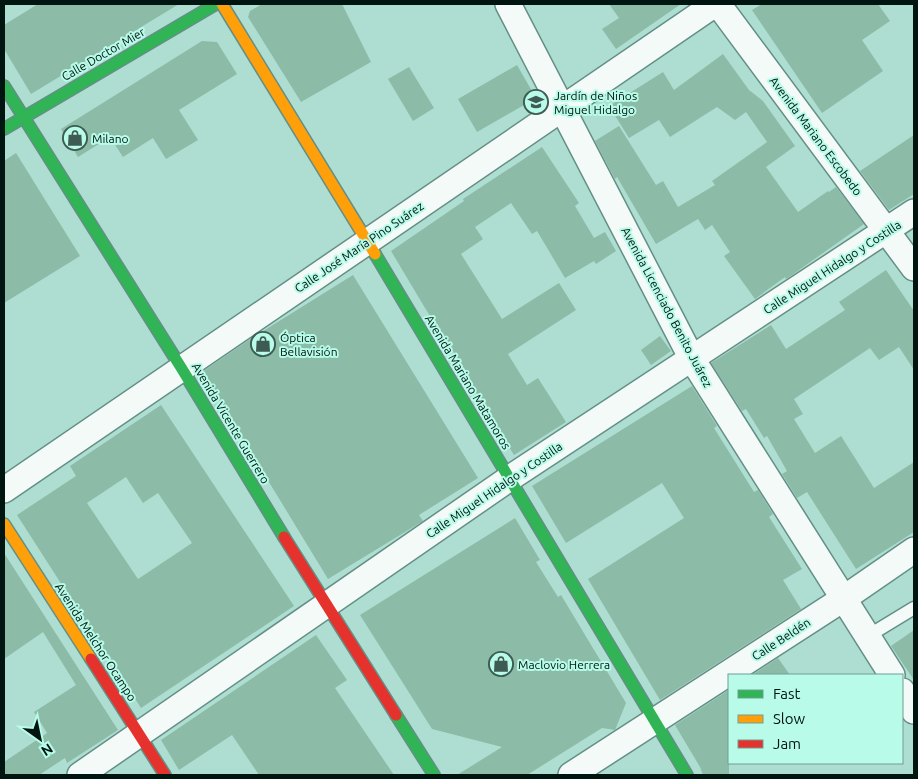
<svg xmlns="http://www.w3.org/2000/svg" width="918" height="779" viewBox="0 0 918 779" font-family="Ubuntu,sans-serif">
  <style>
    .building { fill: #8cbba7; fill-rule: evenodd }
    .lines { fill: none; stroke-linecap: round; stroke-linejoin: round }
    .lane-casing { stroke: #648f86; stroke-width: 15 }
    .street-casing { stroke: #648f86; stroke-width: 28 }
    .fast-casing { stroke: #648f86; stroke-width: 14 }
    .slow-casing { stroke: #648f86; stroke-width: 14 }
    .jam-casing { stroke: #648f86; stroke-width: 14 }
    .lane { stroke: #f3faf8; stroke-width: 12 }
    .street { stroke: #f3faf8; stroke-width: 25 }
    .fast { stroke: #30b455; stroke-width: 11 }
    .slow { stroke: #ff9f0a; stroke-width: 11 }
    .jam { stroke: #e5322d; stroke-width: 11 }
    .labels { text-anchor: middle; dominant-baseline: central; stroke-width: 4; stroke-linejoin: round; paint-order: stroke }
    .street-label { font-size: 12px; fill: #00150f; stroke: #b7fbe8 }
    .poi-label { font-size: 12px; fill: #00150f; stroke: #b7fbe8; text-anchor: start }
  </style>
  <rect width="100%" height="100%" fill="#aeded1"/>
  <!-- building -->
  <g class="building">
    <path d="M38,4H179L31,94L4,49V25Z"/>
    <path d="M262,4H342L371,62L301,102L248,17L250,11Z"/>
    <path d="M609,4H681L616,49L602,29L619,18Z"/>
    <path d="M762,4H878L890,21L862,40L883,71L822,113L752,10Z"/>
    <path d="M202,41L217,42L237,74L179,110L198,140L166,159L153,138L123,157L110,137L78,157L61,129Z"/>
    <path d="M723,54L749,90L763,101L795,146L766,167L798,212L828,191L829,192L836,187L864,224L792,275L786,279L785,277L755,299L724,256L730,252L712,225L705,230L698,219L656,244L617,177L615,179L595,141L619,126L656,185L663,181L678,207L715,185L712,181L767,142L746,112L735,120L717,107L670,137L659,120L629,138L609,106L663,72L674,90Z"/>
    <path d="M517,65L536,98L477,132L458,99Z"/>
    <path d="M409,67L434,108L413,121L388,79Z"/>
    <path d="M914,135V194L889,210L860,171Z"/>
    <path d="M542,147L579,203L575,206L594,238L605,232L616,251L596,264L594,261L565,278L537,231L532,234L511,203L475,227L483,239L461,254L502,319L559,283L576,310L508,354L527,385L538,378L566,422L514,455L466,376L468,374L425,308L391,251L464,201L463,199Z"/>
    <path d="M16,153L80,256L4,303V161Z"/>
    <path d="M886,270L914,311V370L899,347L879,360L870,348L794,399L803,414L794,419L815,453L841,436L874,488L914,462V532L856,569L807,492L797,498L782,474L787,471L767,436L764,438L746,409L742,411L711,363L771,325L786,349L845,310L839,302Z"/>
    <path d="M353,275L478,478L419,515L423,521L328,579L202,372L252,338Z"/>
    <path d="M660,336L671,351L651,365L641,350Z"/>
    <path d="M692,386L717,426L714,428L754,492L758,490L773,514L769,517L802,569L783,580L801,609L660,700L588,579L684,518L662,483L566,543L532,486Z"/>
    <path d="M161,405L294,606L141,708L17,515L76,476L70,466ZM126,477L143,503L158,493L192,543L138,579L87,503Z"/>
    <path d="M515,518L540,560L536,562L558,597L561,595L626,703L615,730L602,728L527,775H457L502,747L432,729L360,615Z"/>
    <path d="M4,553L118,730L67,763L65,758L39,775H4V762L47,733L34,712L76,685L43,632L4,659Z"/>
    <path d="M914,630V680L891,646Z"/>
    <path d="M316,635L347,680L335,688L394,775H259L232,735L179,770L161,740Z"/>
    <path d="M778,658L790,675H752Z"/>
    <path d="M729,690V775H703L700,767L675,725Z"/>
  </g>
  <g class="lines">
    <defs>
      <path id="lane" d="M868,636L914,608"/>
      <g id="street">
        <path d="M508,4L692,359L892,675"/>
        <path d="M718,4L914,268"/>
        <path d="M4,490L715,4"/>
        <path d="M902,691L914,711"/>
        <path d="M80,775L510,478L914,212"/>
        <path d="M571,775L843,599L914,550"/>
      </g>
      <g id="fast">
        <path d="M4,86L182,369L284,537"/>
        <path d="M4,129L216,4"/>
        <path d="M375,254L687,775"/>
        <path d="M396,715L434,775"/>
      </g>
      <g id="slow">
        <path d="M222,4L375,254"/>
        <path d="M4,524L91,659"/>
      </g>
      <g id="jam">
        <path d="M284,537L396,715"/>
        <path d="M91,659L165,775"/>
      </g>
    </defs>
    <!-- lane casing -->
    <use href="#lane" class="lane-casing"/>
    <!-- street casing -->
    <use href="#street" class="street-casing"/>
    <!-- fast casing -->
    <use href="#fast" class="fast-casing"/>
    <!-- slow casing -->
    <use href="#slow" class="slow-casing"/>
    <!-- jam casing -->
    <use href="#jam" class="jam-casing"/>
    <!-- lane -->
    <use href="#lane" class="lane"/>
    <!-- street -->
    <use href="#street" class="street"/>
    <!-- fast -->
    <use href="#fast" class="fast"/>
    <!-- slow -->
    <use href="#slow" class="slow"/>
    <!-- jam -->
    <use href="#jam" class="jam"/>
  </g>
  <!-- icons -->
  <defs>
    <symbol id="school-ring" viewBox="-11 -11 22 22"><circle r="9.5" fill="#b7fbe8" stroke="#3d5b53" stroke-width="1.5"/><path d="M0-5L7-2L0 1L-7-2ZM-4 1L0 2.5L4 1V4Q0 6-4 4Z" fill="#3d5b53"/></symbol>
    <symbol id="shop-ring" viewBox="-11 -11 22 22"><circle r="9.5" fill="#b7fbe8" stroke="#3d5b53" stroke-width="1.5"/><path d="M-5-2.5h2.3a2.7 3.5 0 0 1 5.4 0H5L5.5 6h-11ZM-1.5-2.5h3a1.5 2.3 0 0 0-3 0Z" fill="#3d5b53"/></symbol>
  </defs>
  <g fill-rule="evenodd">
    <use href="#school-ring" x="522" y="88" width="28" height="28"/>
    <use href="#shop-ring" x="61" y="124" width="28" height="28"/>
    <use href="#shop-ring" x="249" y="330" width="28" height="28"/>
    <use href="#shop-ring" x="487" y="650" width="28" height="28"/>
  </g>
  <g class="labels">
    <!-- street labels -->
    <g class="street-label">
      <text transform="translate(103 54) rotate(-30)">Calle Doctor Mier</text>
      <text transform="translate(816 136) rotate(53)">Avenida Mariano Escobedo</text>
      <text transform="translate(359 247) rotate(-34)">Calle José María Pino Suárez</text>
      <text transform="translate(832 267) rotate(-33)">Calle Miguel Hidalgo y Costilla</text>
      <text transform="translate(667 307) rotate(62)">Avenida Licenciado Benito Juárez</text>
      <text transform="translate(468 382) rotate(59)">Avenida Mariano Matamoros</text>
      <text transform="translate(231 423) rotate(59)">Avenida Vicente Guerrero</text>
      <text transform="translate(494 490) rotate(-34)">Calle Miguel Hidalgo y Costilla</text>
      <text transform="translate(781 639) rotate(-33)">Calle Beldén</text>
      <text transform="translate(96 642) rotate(57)">Avenida Melchor Ocampo</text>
    </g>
    <!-- poi labels -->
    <g class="poi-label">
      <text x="554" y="95">Jardín de Niños<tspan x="554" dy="14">Miguel Hidalgo</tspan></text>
      <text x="92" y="138">Milano</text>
      <text x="280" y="337">Óptica<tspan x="280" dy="14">Bellavisión</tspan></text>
      <text x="518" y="664">Maclovio Herrera</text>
    </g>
  </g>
  <!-- border -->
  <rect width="918" height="779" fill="none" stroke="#00150f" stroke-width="10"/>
  <!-- legend -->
  <rect x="728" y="674" width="175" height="90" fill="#b7fbe8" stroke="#6e9f91"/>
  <rect x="738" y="690" width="25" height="8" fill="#30b455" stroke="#6e9f91"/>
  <text x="773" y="699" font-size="15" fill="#00150f">Fast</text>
  <rect x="738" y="715" width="25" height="8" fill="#ff9f0a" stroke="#6e9f91"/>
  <text x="773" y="724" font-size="15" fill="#00150f">Slow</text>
  <rect x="738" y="740" width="25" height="8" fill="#e5322d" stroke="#6e9f91"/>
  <text x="773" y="749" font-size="15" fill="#00150f">Jam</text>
  <!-- north arrow -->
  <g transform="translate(40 739) rotate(147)" stroke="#b7fbe8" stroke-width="4" paint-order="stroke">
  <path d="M0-4L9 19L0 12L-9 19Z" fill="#00150f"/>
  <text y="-8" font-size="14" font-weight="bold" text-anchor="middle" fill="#00150f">N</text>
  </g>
</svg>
